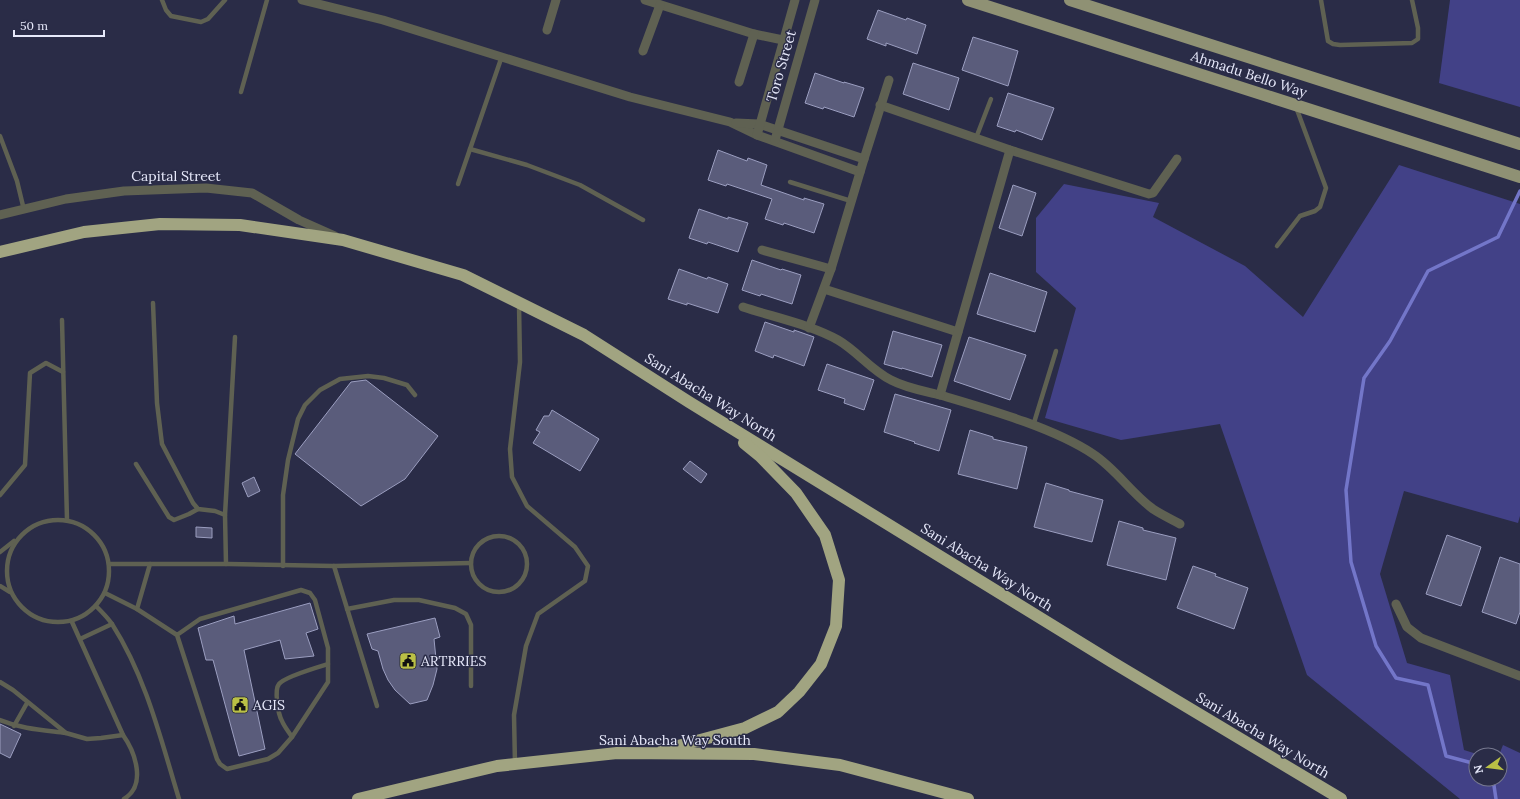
<svg xmlns="http://www.w3.org/2000/svg" width="1520" height="799" viewBox="0 0 1520 799" font-family="Lora,serif">
  <style>
    .green { fill: #424187 }
    .lines { fill: none; stroke-linecap: round; stroke-linejoin: round }
    .stream { stroke: #7376c9; stroke-width: 3.5 }
    .building { fill: #5a5c7b; stroke: #9b9ec0 }
    .lane { stroke: #5f6152; stroke-width: 4.5 }
    .street { stroke: #5f6152; stroke-width: 9 }
    .primary { stroke: #8f9174; stroke-width: 12 }
    .highway { stroke: #a1a481; stroke-width: 12 }
    .labels { text-anchor: middle; dominant-baseline: central; stroke-width: 3; stroke-linejoin: round; paint-order: stroke }
    .street-label { font-size: 14px; fill: #e7e9fb; stroke: #2a2c47 }
    .poi-label { font-size: 14px; fill: #e7e9fb; stroke: #2a2c47; text-anchor: start }
  </style>
  <rect width="100%" height="100%" fill="#2a2c47"/>
  <!-- green -->
  <g class="green">
    <path d="M1450,0H1520V107L1439,83Z"/>
    <path d="M1399,165L1520,204V516L1518,523L1404,491L1380,574L1407,663L1450,675L1464,750L1480,755H1476V779H1500V755H1499L1503,745L1520,753V799H1460L1307,675L1220,424L1121,440L1045,418L1076,308L1036,272V218L1064,184L1159,203L1153,217L1245,266L1303,317Z"/>
  </g>
  <g class="lines">
    <!-- stream -->
    <g class="stream">
      <path d="M1476,764L1446,756L1428,685L1396,678L1376,646L1351,562L1346,490L1364,378L1390,341L1428,271L1498,237L1520,191"/>
      <path d="M1493,779L1496,799"/>
    </g>
  </g>
  <!-- building -->
  <g class="building">
    <path d="M878,10L906,20L907,18L926,25L917,54L886,43V46L867,39Z"/>
    <path d="M973,37L1018,51L1008,86L962,70Z"/>
    <path d="M913,63L959,78L949,110L903,94Z"/>
    <path d="M815,73L844,83V82L864,88L854,117L824,107L823,109L805,103Z"/>
    <path d="M1008,93L1054,108L1042,140L1016,130L1015,132L997,126Z"/>
    <path d="M718,150L747,161L748,158L767,165L761,185L804,200V198L824,204L814,233L784,223L783,225L765,219L772,199L727,184L726,186L708,180Z"/>
    <path d="M1013,185L1036,193L1022,236L999,228Z"/>
    <path d="M699,209L728,219V217L748,223L738,252L708,242L707,244L689,238Z"/>
    <path d="M752,260L781,270L782,269L801,275L792,304L761,294L760,296L742,290Z"/>
    <path d="M679,269L707,279L708,277L728,284L718,313L687,303V305L668,299Z"/>
    <path d="M990,273L1047,292L1035,332L977,314Z"/>
    <path d="M765,322L794,332V330L814,337L804,366L774,355L773,358L755,351Z"/>
    <path d="M893,331L942,345L932,377L902,368V369L884,364Z"/>
    <path d="M969,337L1026,355L1010,400L954,381Z"/>
    <path d="M827,364L874,380L864,410L844,403L845,399L818,390Z"/>
    <path d="M366,380L438,436L405,479L361,506L295,454L351,382Z"/>
    <path d="M895,394L951,410L939,451L914,443L915,442L884,432Z"/>
    <path d="M552,410L599,439L580,471L533,443L540,432L536,430L544,416H549Z"/>
    <path d="M970,430L993,437V439L1027,447L1017,489L958,474Z"/>
    <path d="M690,461L707,474L701,483L683,469Z"/>
    <path d="M254,477L260,491L248,497L242,483Z"/>
    <path d="M1046,483L1069,490V491L1103,500L1092,542L1034,527Z"/>
    <path d="M1119,521L1143,528V530L1176,538L1166,580L1107,565Z"/>
    <path d="M196,527L212,528V538L196,537Z"/>
    <path d="M1447,535L1481,547L1461,606L1426,594Z"/>
    <path d="M1500,557L1520,564V612L1516,624L1482,612Z"/>
    <path d="M1193,566L1216,574L1215,576L1248,588L1234,629L1177,608Z"/>
    <path d="M310,603L318,629L306,633L314,656L285,659L280,640L244,650L265,749L239,756L213,660H206L198,628L234,616L235,624Z"/>
    <path d="M435,618L440,637L434,639L437,669L433,685L427,700L410,704L395,690L388,680L383,669L378,651L372,649L367,634Z"/>
    <path d="M0,724L21,734L10,758L0,753Z"/>
  </g>
  <g class="lines">
    <!-- lane -->
    <g class="lane">
      <path d="M162,0L166,10L171,16L201,22L208,19L225,0"/>
      <path d="M1321,0L1328,41L1333,44L1340,45L1412,43L1418,39V28L1412,0"/>
      <path d="M241,92L267,0"/>
      <path d="M0,136L17,181L24,210"/>
      <path d="M976,138L991,99"/>
      <path d="M470,149L527,165L580,185L643,220"/>
      <path d="M790,182L851,201"/>
      <path d="M458,184L502,56"/>
      <path d="M1277,246L1300,216L1315,211L1320,207L1326,188L1296,107"/>
      <path d="M153,303L157,403L161,436L162,444L193,503L198,509L215,511L225,515L226,564"/>
      <path d="M62,320L67,520"/>
      <path d="M1033,426L1056,351"/>
      <path d="M136,464L169,517L174,520L189,514L198,509"/>
      <path d="M0,495L25,465L30,373L46,363L63,372"/>
      <path d="M225,515L235,337"/>
      <circle cx="58" cy="571" r="51"/>
      <circle cx="499" cy="564" r="28"/>
      <path d="M0,552L14,541"/>
      <path d="M109,564H229L334,566L471,563"/>
      <path d="M283,566V495L288,460L298,419L305,405L320,390L340,379L368,376L384,378L407,385L415,395"/>
      <path d="M334,566L377,706"/>
      <path d="M0,586L10,592"/>
      <path d="M105,593L137,609L177,635L200,619L301,590L310,593L315,600L328,648V682L292,737L278,753L268,759L227,769L220,764L217,759L177,635"/>
      <path d="M96,606C102,612 108,618 112,624C146,677 161,740 179,799"/>
      <path d="M137,609L150,564"/>
      <path d="M347,609L394,600H419L455,608L466,614L471,625V686"/>
      <path d="M72,622L123,735C135,752 147,785 124,799"/>
      <path d="M80,639L112,624"/>
      <path d="M0,682L13,690L66,733L87,739L101,738L123,735"/>
      <path d="M0,720C22,729 43,730 66,733"/>
      <path d="M14,726L27,703"/>
      <path d="M292,737C288,731 284,726 282,721C278,714 274,690 279,684C284,677 318,667 328,664"/>
      <path d="M515,764L514,715L526,646L538,614L585,581L588,566L575,547L527,506L512,477L510,449L520,362L519,304"/>
    </g>
    <!-- street -->
    <g class="street">
      <path d="M302,0L383,20L630,97L730,122L757,135L860,172"/>
      <path d="M645,0L754,34L783,40"/>
      <path d="M547,30L556,0"/>
      <path d="M643,51L660,5"/>
      <path d="M739,82L754,34"/>
      <path d="M880,105L1010,150L1149,194L1153,193L1177,159"/>
      <path d="M736,123L759,124L864,159"/>
      <path d="M757,135L795,0"/>
      <path d="M775,140L815,0"/>
      <path d="M0,215L66,199L124,191L206,188L252,193L299,220L335,236"/>
      <path d="M762,250L831,269"/>
      <path d="M824,289L958,332"/>
      <path d="M743,307C773,317 812,325 838,340C857,351 871,370 891,380C906,388 924,391 940,395C987,409 1052,427 1093,454C1116,469 1131,493 1153,509C1162,515 1171,519 1180,524"/>
      <path d="M809,328L831,269L864,159L889,80"/>
      <path d="M940,395L1010,150"/>
      <path d="M1396,604L1407,627L1421,638L1520,676"/>
    </g>
    <!-- primary -->
    <g class="primary">
      <path d="M968,0L1520,177"/>
      <path d="M1070,0L1520,144"/>
    </g>
    <!-- highway -->
    <g class="highway">
      <path d="M0,252L84,232L160,224L240,225L343,240L463,275L584,335L689,402L1112,662L1341,799"/>
      <path d="M663,750L745,728L778,712L799,692L821,664L836,626L839,580L825,535L796,493L760,456L744,443"/>
      <path d="M358,799L497,766L617,753L754,754L840,765L968,799"/>
    </g>
  </g>
  <!-- icons -->
  <defs>
    <symbol id="civic-square" viewBox="-11 -11 22 22"><rect x="-9" y="-9" width="18" height="18" rx="4" fill="#bac045" stroke="#2a2c47"/><path d="M-.6-6.5H3V-4.5H.6V-3L4-1V1h2V6H-6V1h2V-1L-.6-3ZM-1.2 2.5V6h2.4V2.5Z" fill="#111"/></symbol>
  </defs>
  <g fill-rule="evenodd">
    <use href="#civic-square" x="398" y="651" width="20" height="20"/>
    <use href="#civic-square" x="230" y="695" width="20" height="20"/>
  </g>
  <g class="labels">
    <!-- street labels -->
    <g class="street-label">
      <text transform="translate(781 66) rotate(-74)">Toro Street</text>
      <text transform="translate(1249 74) rotate(18)">Ahmadu Bello Way</text>
      <text x="176" y="176">Capital Street</text>
      <text transform="translate(711 397) rotate(32)">Sani Abacha Way North</text>
      <text transform="translate(987 567) rotate(32)">Sani Abacha Way North</text>
      <text transform="translate(1263 735) rotate(31)">Sani Abacha Way North</text>
      <text x="675" y="740">Sani Abacha Way South</text>
    </g>
    <!-- poi labels -->
    <g class="poi-label">
      <text x="421" y="661">ARTRRIES</text>
      <text x="253" y="705">AGIS</text>
    </g>
  </g>
  <!-- north arrow -->
  <g transform="translate(1488 767) rotate(256)"><circle r="19" fill="#2a2c47" stroke="#76788f"/>
  <path d="M0-3L7 15L0 10L-7 15Z" fill="#bac045"/>
  <text y="-6" font-size="11" font-weight="bold" text-anchor="middle" fill="#e7e9fb">N</text>
  </g>
  <!-- scale -->
  <path d="M14 30v6h90v-6" fill="none" stroke="#e7e9fb" stroke-width="2"/>
  <text x="20" y="30" font-size="12" fill="#e7e9fb" stroke="#2a2c47" stroke-width="3" paint-order="stroke">50 m</text>
</svg>
